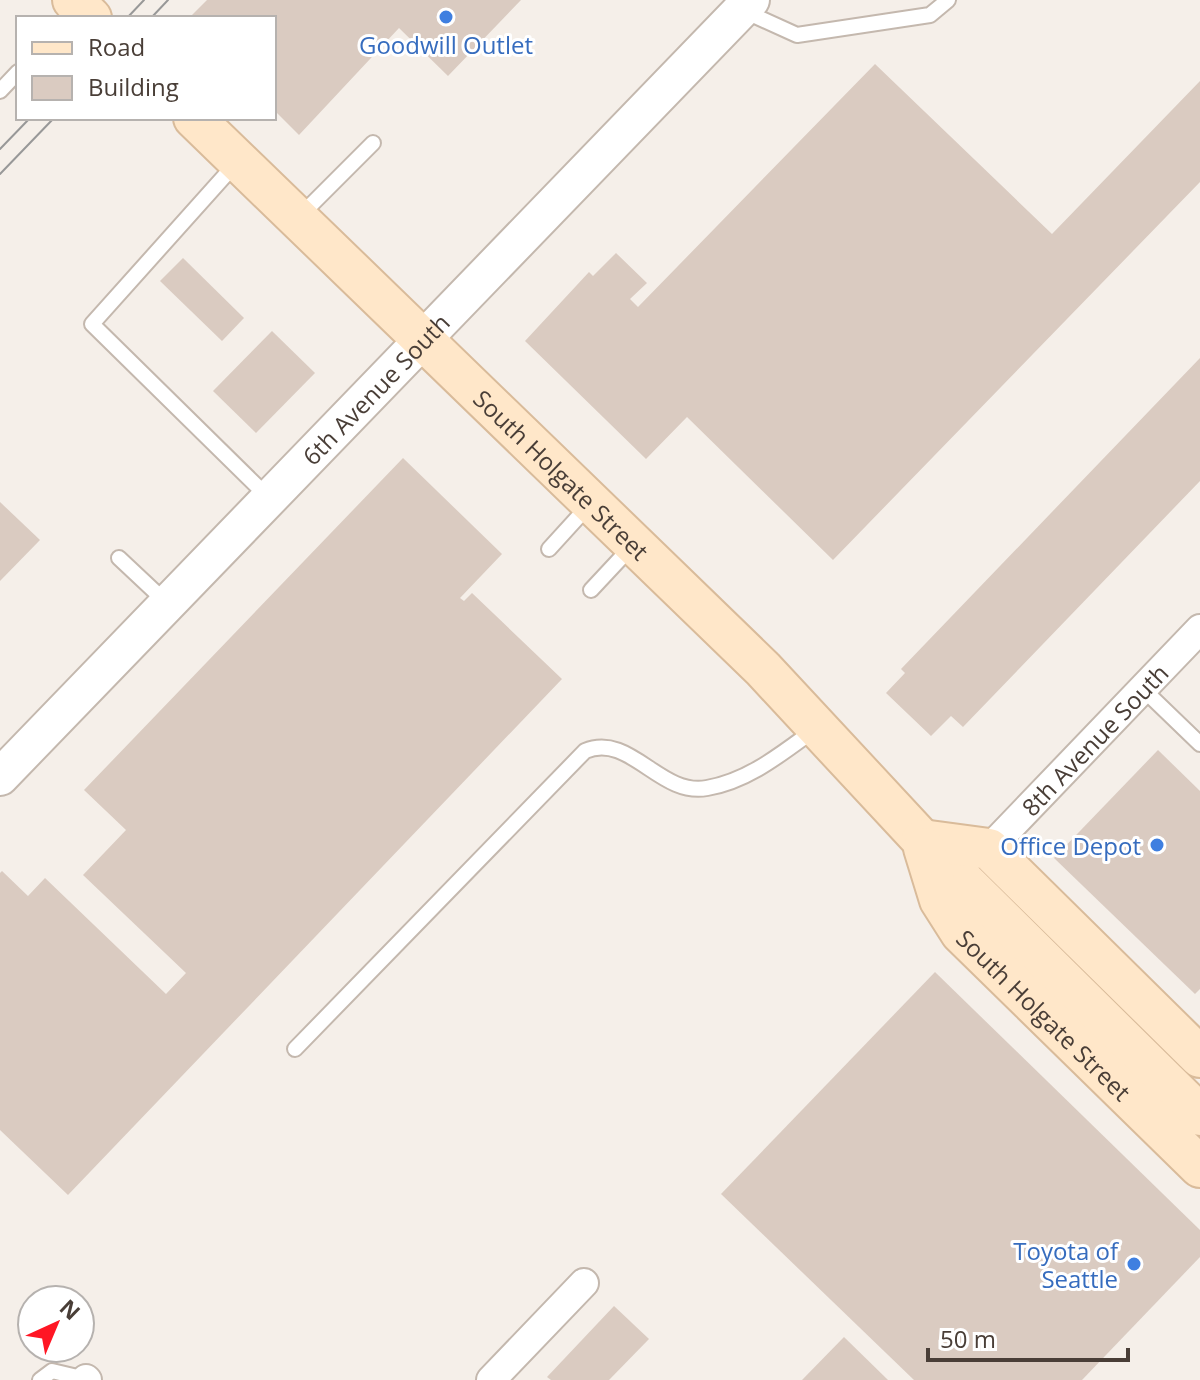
<svg xmlns="http://www.w3.org/2000/svg" width="1200" height="1380" viewBox="0 0 1200 1380" font-family="'Open Sans',sans-serif">
  <style>
    .building { fill: #dacbc1 }
    .lines { fill: none; stroke-linecap: round; stroke-linejoin: round }
    .service-casing { stroke: #c4b8ae; stroke-width: 18 }
    .minor-casing { stroke: #c4b8ae; stroke-width: 32 }
    .tertiary-casing { stroke: #c4b8ae; stroke-width: 40 }
    .secondary-casing { stroke: #d9bb9a; stroke-width: 44 }
    .service { stroke: #fff; stroke-width: 14 }
    .minor { stroke: #fff; stroke-width: 28 }
    .tertiary { stroke: #fff; stroke-width: 36 }
    .secondary { stroke: #ffe7c9; stroke-width: 40 }
    .tram { stroke: #989898; stroke-width: 2 }
    .shop-dot { fill: #3f7fe0; stroke: #fff; stroke-width: 3 }
    .labels { text-anchor: middle; dominant-baseline: central; stroke-width: 6; stroke-linejoin: round; paint-order: stroke }
    .shop-label { font-size: 24px; fill: #366cbe; stroke: #fff; text-anchor: end }
    .street-label { font-size: 24px; fill: #493e37; stroke: #fff }
  </style>
  <rect width="100%" height="100%" fill="#f5efe9"/>
  <!-- building -->
  <g class="building">
    <path d="M207,0H521L448,76L399,28L299,135L274,110V18H189Z"/>
    <path d="M875,64L1052,234L1200,81V182L833,560L687,417L646,459L525,341L589,272L593,276L616,253L647,283L630,299L638,307Z"/>
    <path d="M183,258L244,318L222,341L160,281Z"/>
    <path d="M272,331L315,373L256,433L213,391Z"/>
    <path d="M1200,358V481L963,727L951,716L931,736L886,693L905,673L901,669Z"/>
    <path d="M403,458L502,554L460,598L464,601L472,593L562,679L68,1195L0,1130V873L2,871L28,896L45,878L166,994L186,973L83,875L126,830L84,790Z"/>
    <path d="M0,502L40,540L0,581Z"/>
    <path d="M1158,750L1200,791V989L1195,994L1054,858Z"/>
    <path d="M935,972L1200,1230V1257L1082,1380H914L721,1194Z"/>
    <path d="M614,1306L649,1339L609,1380H551L547,1377Z"/>
    <path d="M844,1337L888,1380H802Z"/>
  </g>
  <g class="lines">
    <defs>
      <g id="service">
        <path d="M742,10L797,35L930,15L948,0"/>
        <path d="M0,91L18,72"/>
        <path d="M238,161L92,324L270,499"/>
        <path d="M300,216L373,143"/>
        <path d="M549,549L590,504"/>
        <path d="M119,558L168,604"/>
        <path d="M591,590L633,545"/>
        <path d="M1143,689L1200,744"/>
        <path d="M295,1049L585,751C630,732 660,797 707,788C748,781 781,754 814,730"/>
        <path d="M40,1380L52,1371L86,1379"/>
      </g>
      <g id="minor">
        <path id="s1" d="M989,849L1200,629"/>
        <path d="M86,1379L87,1380"/>
        <path d="M491,1380L584,1283"/>
      </g>
      <g id="tertiary">
        <path id="s2" d="M0,777L751,0"/>
      </g>
      <g id="secondary">
        <path d="M73,0L91,18"/>
        <path id="s3" d="M194,118L763,669L922,840L1200,1115"/>
        <path d="M922,840L989,849L1200,1057"/>
        <path id="s4" d="M924,848L940,900L961,933L1200,1167"/>
      </g>
    </defs>
    <!-- service casing -->
    <use href="#service" class="service-casing"/>
    <!-- minor casing -->
    <use href="#minor" class="minor-casing"/>
    <!-- tertiary casing -->
    <use href="#tertiary" class="tertiary-casing"/>
    <!-- secondary casing -->
    <use href="#secondary" class="secondary-casing"/>
    <!-- service -->
    <use href="#service" class="service"/>
    <!-- minor -->
    <use href="#minor" class="minor"/>
    <!-- tertiary -->
    <use href="#tertiary" class="tertiary"/>
    <!-- secondary -->
    <use href="#secondary" class="secondary"/>
    <!-- tram -->
    <g class="tram">
      <path d="M127,18L144,0"/>
      <path d="M151,18L168,0"/>
      <path d="M0,149L30,118"/>
      <path d="M0,174L54,118"/>
    </g>
  </g>
  <!-- markers -->
  <g class="shop-dot">
    <circle cx="446" cy="17" r="8"/>
    <circle cx="1157" cy="845" r="8"/>
    <circle cx="1134" cy="1264" r="8"/>
  </g>
  <g class="labels">
    <!-- shop labels -->
    <g class="shop-label">
      <text x="446" y="44" text-anchor="middle">Goodwill Outlet</text>
      <text x="1141" y="845">Office Depot</text>
      <text x="1118" y="1250">Toyota of<tspan x="1118" dy="28">Seattle</tspan></text>
    </g>
    <!-- street labels -->
    <g class="street-label">
      <text stroke="none"><textPath href="#s2" startOffset="540">6th Avenue South</textPath></text>
      <text stroke="none"><textPath href="#s3" startOffset="512">South Holgate Street</textPath></text>
      <text stroke="none"><textPath href="#s1" startOffset="152">8th Avenue South</textPath></text>
      <text stroke="none"><textPath href="#s4" startOffset="210">South Holgate Street</textPath></text>
    </g>
  </g>
  <!-- legend -->
  <rect x="16" y="16" width="260" height="104" fill="#ffffff" stroke="#b6b2af" stroke-width="2"/>
  <rect x="32" y="42" width="40" height="12" fill="#ffe7c9" stroke="#b6b2af" stroke-width="2"/>
  <text x="88" y="56" font-size="24" fill="#493e37">Road</text>
  <rect x="32" y="76" width="40" height="24" fill="#dacbc1" stroke="#b6b2af" stroke-width="2"/>
  <text x="88" y="96" font-size="24" fill="#493e37">Building</text>
  <!-- north arrow -->
  <g transform="translate(56 1324) rotate(44)"><circle r="38" fill="#ffffff" stroke="#b6b2af" stroke-width="2"/>
  <path d="M0-6L14 30L0 20L-14 30Z" fill="#ff1624"/>
  <text y="-12" font-size="22" font-weight="bold" text-anchor="middle" fill="#493e37">N</text>
  </g>
  <!-- scale -->
  <path d="M928 1348v12h200v-12" fill="none" stroke="#493e37" stroke-width="4"/>
  <text x="940" y="1348" font-size="24" fill="#493e37" stroke="#ffffff" stroke-width="6" paint-order="stroke">50 m</text>
</svg>
